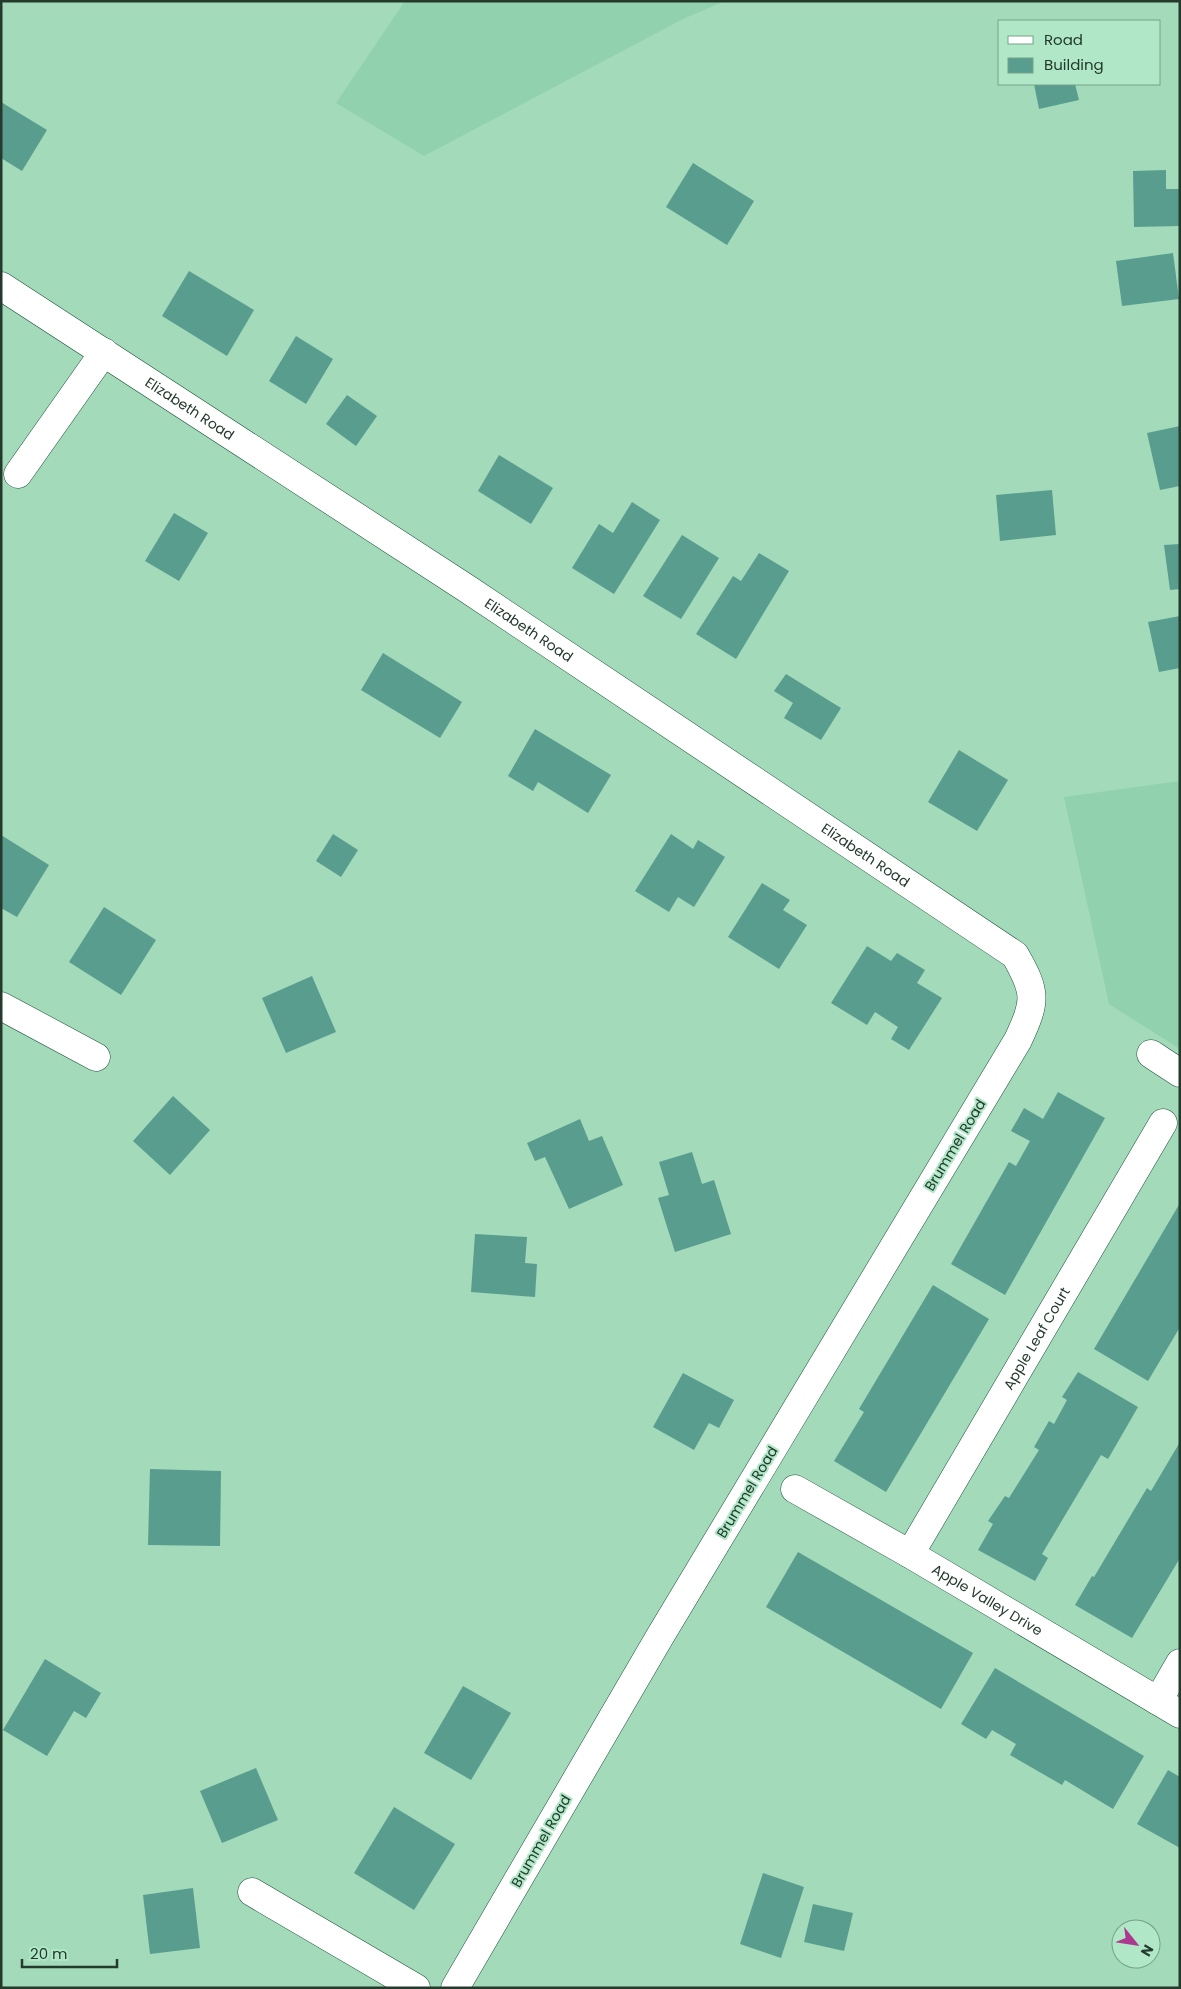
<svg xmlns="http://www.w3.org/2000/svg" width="1181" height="1989" viewBox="0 0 1181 1989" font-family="Poppins,sans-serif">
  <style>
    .built { fill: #92d1ad }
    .building { fill: #599d8f }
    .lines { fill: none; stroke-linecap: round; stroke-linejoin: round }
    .minor-casing { stroke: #1e543a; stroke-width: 29 }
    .minor { stroke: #fff; stroke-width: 28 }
    .labels { text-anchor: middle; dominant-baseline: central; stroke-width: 4; stroke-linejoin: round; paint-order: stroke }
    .street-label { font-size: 14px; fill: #233a2d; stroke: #afe7c7 }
  </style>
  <rect width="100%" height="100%" fill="#a2daba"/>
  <!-- built -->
  <g class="built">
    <path d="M405,1H725L683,19L424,156L336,103Z"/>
    <path d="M1180,781V1049L1109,1004L1064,797Z"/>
  </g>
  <!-- building -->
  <g class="building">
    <path d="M1034,84H1075L1079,100L1039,109Z"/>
    <path d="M1,102L47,130L22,171L1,158Z"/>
    <path d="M693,163L754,201L727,245L666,207Z"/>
    <path d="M1166,170V189H1180V226L1134,227L1133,171Z"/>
    <path d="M1173,253L1179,299L1122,306L1116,261Z"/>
    <path d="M189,271L254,310L227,356L162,316Z"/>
    <path d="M296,336L333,359L306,404L269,381Z"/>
    <path d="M347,395L377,416L356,446L326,424Z"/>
    <path d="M1180,426V486L1160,490L1147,433Z"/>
    <path d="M499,455L553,488L531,524L478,491Z"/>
    <path d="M1052,490L1056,535L1000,541L996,495Z"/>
    <path d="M632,502L660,520L614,594L572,568L599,524L613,533Z"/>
    <path d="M174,513L208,533L179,581L145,561Z"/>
    <path d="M682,535L719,558L681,619L643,596Z"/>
    <path d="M1180,544V589L1170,590L1164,545Z"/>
    <path d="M759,553L789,571L736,659L696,634L733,576L741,581Z"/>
    <path d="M1180,616V668L1159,672L1148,622Z"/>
    <path d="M383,653L462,702L440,738L361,690Z"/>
    <path d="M786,674L841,708L821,740L784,718L793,703L774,691Z"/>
    <path d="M535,729L611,775L588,813L538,782L533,791L508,776Z"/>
    <path d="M959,750L1008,780L977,831L928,802Z"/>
    <path d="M333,834L358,850L341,877L316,861Z"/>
    <path d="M671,834L693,849L698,840L725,857L694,907L678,897L669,912L635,891Z"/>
    <path d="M1,835L49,865L17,917L1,908Z"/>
    <path d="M762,883L790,900L783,910L807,925L779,969L728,937Z"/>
    <path d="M104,907L156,940L121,995L69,962Z"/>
    <path d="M867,946L891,961L897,953L925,970L917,983L942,998L909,1050L891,1039L898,1027L875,1012L867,1025L831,1003Z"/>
    <path d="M312,976L336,1032L286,1053L262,998Z"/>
    <path d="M1058,1092L1105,1118L1005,1295L951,1264L1009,1162L1016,1166L1030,1141L1011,1131L1024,1108L1043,1119Z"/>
    <path d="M173,1096L210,1130L170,1175L133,1141Z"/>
    <path d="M580,1119L589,1141L602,1136L623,1185L569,1209L545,1157L535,1161L527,1143Z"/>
    <path d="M692,1152L702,1184L714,1180L731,1234L675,1252L658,1198L669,1195L659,1162Z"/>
    <path d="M1180,1203V1327L1148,1381L1094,1349Z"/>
    <path d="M475,1234L527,1237L525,1263L537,1264L535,1297L471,1292Z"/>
    <path d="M933,1285L989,1319L886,1492L834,1461L864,1412L859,1409Z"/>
    <path d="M1078,1372L1138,1407L1108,1459L1101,1455L1042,1554L1048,1558L1035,1581L978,1550L993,1524L988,1521L1005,1496L1009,1498L1039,1450L1034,1447L1049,1421L1054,1424L1067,1400L1062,1397Z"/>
    <path d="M683,1373L734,1400L719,1428L709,1423L694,1450L653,1427Z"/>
    <path d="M1180,1442V1558L1132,1638L1075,1605L1092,1576L1094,1577L1147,1488L1151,1491Z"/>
    <path d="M150,1469L221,1471L220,1546L148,1545Z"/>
    <path d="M798,1552L973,1653L941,1709L766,1607Z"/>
    <path d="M45,1659L101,1693L86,1718L74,1711L47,1756L3,1730Z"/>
    <path d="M995,1668L1144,1756L1113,1809L1065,1780L1062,1785L1010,1755L1016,1744L992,1730L986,1739L961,1724Z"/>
    <path d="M463,1686L511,1713L471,1780L424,1753Z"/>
    <path d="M256,1768L278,1820L222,1843L200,1791Z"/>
    <path d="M1168,1770L1180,1777V1848L1137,1824Z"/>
    <path d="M394,1807L455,1844L414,1910L354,1873Z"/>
    <path d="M763,1873L804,1887L781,1958L740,1944Z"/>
    <path d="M193,1888L200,1948L150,1954L143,1895Z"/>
    <path d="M813,1904L853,1913L844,1951L804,1942Z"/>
  </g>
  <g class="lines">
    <defs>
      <g id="minor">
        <path id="s1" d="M1,286L466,588L1015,955C1037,993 1036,1001 1018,1040L659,1638L455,1988"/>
        <path d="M18,474L104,352"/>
        <path d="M1,1006L96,1057"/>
        <path d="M1151,1054L1180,1073"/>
        <path id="s2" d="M795,1489L910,1554L1180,1714"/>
        <path id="s3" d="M910,1554L1163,1123"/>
        <path d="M1158,1701L1180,1663"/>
        <path d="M252,1892L416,1988"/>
      </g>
    </defs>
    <!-- minor casing -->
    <use href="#minor" class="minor-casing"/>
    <!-- minor -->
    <use href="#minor" class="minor"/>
  </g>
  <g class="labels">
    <!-- street labels -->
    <g class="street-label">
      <text stroke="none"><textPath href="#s1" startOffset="225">Elizabeth Road</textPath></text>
      <text stroke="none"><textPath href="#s1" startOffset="630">Elizabeth Road</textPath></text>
      <text stroke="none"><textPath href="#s1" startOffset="1035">Elizabeth Road</textPath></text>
      <text transform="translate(955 1145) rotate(-59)">Brummel Road</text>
      <text stroke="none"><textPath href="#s3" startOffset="250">Apple Leaf Court</textPath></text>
      <text transform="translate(747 1492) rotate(-59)">Brummel Road</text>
      <text stroke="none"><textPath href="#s2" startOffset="222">Apple Valley Drive</textPath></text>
      <text transform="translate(541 1841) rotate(-60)">Brummel Road</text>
    </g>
  </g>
  <!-- border -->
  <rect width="1181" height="1989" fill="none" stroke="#233a2d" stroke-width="5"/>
  <!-- legend -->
  <rect x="998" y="20" width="162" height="65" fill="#afe7c7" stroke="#77a289"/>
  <rect x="1008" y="36" width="25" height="8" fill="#ffffff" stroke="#77a289"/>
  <text x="1044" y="45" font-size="15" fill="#233a2d">Road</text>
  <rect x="1008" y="58" width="25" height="15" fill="#599d8f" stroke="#77a289"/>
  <text x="1044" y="70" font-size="15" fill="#233a2d">Building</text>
  <!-- north arrow -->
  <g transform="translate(1136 1944) rotate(120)"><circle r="24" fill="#afe7c7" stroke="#77a289"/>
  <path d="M0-4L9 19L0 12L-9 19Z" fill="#ad3890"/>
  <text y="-8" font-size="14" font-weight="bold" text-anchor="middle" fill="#233a2d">N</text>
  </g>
  <!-- scale -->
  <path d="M22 1959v8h95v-8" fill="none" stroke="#233a2d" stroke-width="2.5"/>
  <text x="30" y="1959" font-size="15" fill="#233a2d" stroke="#afe7c7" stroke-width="4" paint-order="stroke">20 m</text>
</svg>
